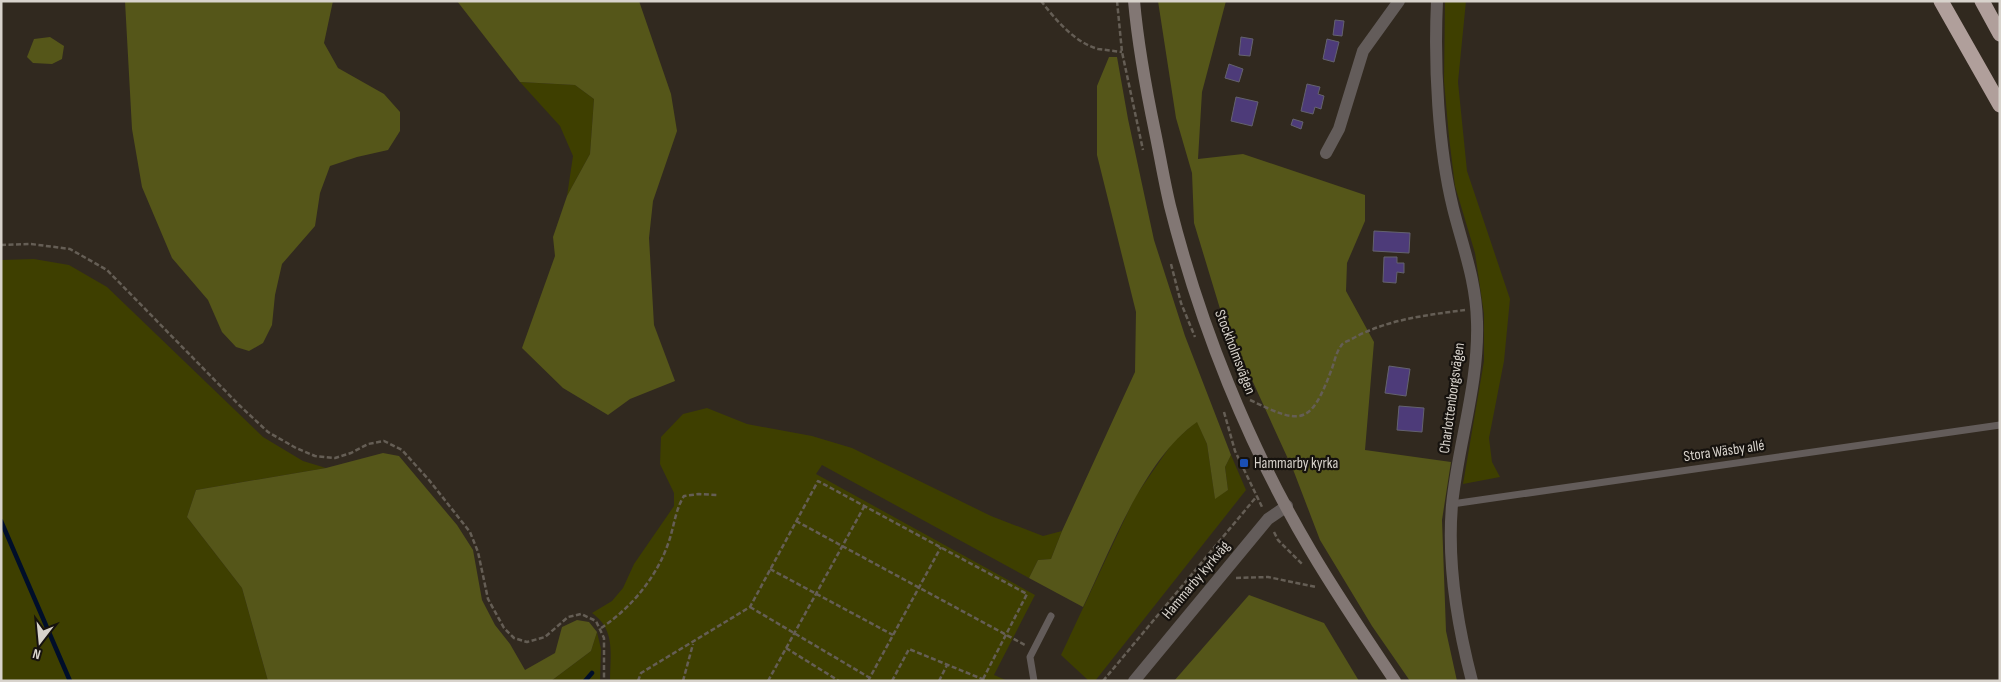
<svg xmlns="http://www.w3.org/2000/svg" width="2001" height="682" viewBox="0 0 2001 682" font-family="'Sofia Sans Condensed',sans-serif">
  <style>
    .green { fill: #3e3f00 }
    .forest { fill: #555619 }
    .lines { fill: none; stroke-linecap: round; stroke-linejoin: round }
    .stream { stroke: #000e29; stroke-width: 4.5 }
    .building { fill: #4d3b79; stroke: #64626f }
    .path { stroke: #655e55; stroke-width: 2.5; stroke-dasharray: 5 2.5; stroke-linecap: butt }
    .lane { stroke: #635c5a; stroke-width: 7 }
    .street { stroke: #635c5a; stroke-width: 12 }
    .secondary { stroke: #827774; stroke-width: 12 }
    .highway { stroke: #b09f9b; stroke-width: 15 }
    .transit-dot { fill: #1a4fb4; stroke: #16120e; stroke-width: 2 }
    .labels { text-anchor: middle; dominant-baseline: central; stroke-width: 4.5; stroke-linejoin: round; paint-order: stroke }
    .street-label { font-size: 15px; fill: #d8d3cc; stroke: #16120e }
    .poi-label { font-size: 15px; fill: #d8d3cc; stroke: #16120e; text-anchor: start }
  </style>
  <rect width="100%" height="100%" fill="#31291f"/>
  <!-- green -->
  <g class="green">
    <path d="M1445,1H1466L1458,82L1467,171L1510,299L1504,361L1489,438L1492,462L1500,477L1463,484L1484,361V314L1475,253L1455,186L1449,137L1444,81Z"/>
    <path d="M520,82L575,85L594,99L590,154L567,196L573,156L560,126Z"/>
    <path d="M34,259L69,265L107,287L263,437L303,461L326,468L196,490L187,517L242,588L268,681H1V260Z"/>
    <path d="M707,408L747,424L812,436L852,448L991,516L1043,536L1062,531L1051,559L1038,560L1029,578L822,465L816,474L1035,595L994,675L1008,681H610C610,654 616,630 592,613L612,601L623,588L634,564L674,506V493L660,464L661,437L683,414Z"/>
    <path d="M1197,421L1207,444L1215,498L1228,490L1225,467L1231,455L1246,490L1095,681H1089L1061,655L1135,497L1173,442Z"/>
    <path d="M597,632L601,649L600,681H551L591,651Z"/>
  </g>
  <!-- forest -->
  <g class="forest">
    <path d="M125,1H333L324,43L338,68L384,94L400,112V131L388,150L357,157L330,166L320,193L315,226L282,264L275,295L272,325L263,343L249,351L236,347L222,332L208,300L172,258L142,187L132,129Z"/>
    <path d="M457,1H639L671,94L677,131L653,201L649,238L654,325L675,381L630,399L608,415L563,388L522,348L555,256L553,237L567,196L590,154L594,99L575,85L520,82Z"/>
    <path d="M1158,1H1226L1202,92L1198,159L1243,154L1365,195V221L1347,263L1346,291L1374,342L1365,450L1451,462L1442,520L1446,631L1457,681H1410L1372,626L1320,540L1294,472L1221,312L1194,223L1192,173L1176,118Z"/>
    <path d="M50,37L64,46L62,59L52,64L33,63L27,57L34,39Z"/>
    <path d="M1109,57H1117L1128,119L1154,240L1185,336L1231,455L1225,467L1228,490L1215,499L1207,444L1197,422C1144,459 1111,549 1083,607L1029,578L1038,560L1051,559L1062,531L1135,372L1136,312L1097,155V86Z"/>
    <path d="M383,453L399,456L457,525L473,550L482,600L495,625L510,644L525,670L555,653L562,627L577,620L589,622L597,632L591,651L551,681H268L242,588L187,517L196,490L326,468Z"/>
    <path d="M1249,595L1324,623L1359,681H1174Z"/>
  </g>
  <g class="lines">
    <!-- stream -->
    <g class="stream">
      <path d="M1,521L70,681"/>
      <path d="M585,681L592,673"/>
    </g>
  </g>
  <!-- building -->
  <g class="building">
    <path d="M1335,20L1344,21L1342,36L1333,35Z"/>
    <path d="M1241,37L1253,39L1250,56L1239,55Z"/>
    <path d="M1327,39L1339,42L1334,62L1323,59Z"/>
    <path d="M1229,64L1243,69L1239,82L1225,78Z"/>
    <path d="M1307,84L1320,87L1318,94L1324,96L1321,109L1315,107L1313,114L1301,111Z"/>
    <path d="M1236,97L1258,102L1252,126L1231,121Z"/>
    <path d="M1293,119L1303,122L1301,129L1291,125Z"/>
    <path d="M1374,231L1410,233L1409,253L1373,251Z"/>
    <path d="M1384,257H1397V263H1404V273L1397,272L1396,283L1383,282Z"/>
    <path d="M1389,366L1410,369L1406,396L1385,393Z"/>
    <path d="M1399,406L1424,408L1422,432L1397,430Z"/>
  </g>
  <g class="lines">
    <!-- path -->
    <g class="path">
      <path d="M1041,1C1056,20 1074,42 1098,49C1106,50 1114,51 1122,52"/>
      <path d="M1117,1L1122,52L1143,150"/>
      <path d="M1,245L31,244L70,249L107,270L239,405L268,432L296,448L315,456L335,458L351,453L368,444L384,441L402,450L429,480L470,532L478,552L488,599L504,628L514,638L527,642L545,637L568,617L581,614L596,621L604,638V681"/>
      <path d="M1171,264L1181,303L1195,337"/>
      <path d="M1250,400C1300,424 1310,427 1331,371C1334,364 1336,352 1341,346C1342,343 1348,341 1350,340C1384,320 1426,315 1465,310"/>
      <path d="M1224,412L1235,451L1262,507"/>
      <path d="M796,521L1025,645"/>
      <path d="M1274,532L1278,540L1303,565"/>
      <path d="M770,569L893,635"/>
      <path d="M1236,578L1268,577L1316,587"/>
      <path d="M750,607L870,678"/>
      <path d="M601,628C631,608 656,578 668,544C674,528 675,510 684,496L699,494L717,495"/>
      <path d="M786,648L839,681"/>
      <path d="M638,681L641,673L750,607L818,481L1027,594L982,681"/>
      <path d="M683,681L693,644"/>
      <path d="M768,681L865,505"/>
      <path d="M868,681L941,547"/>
      <path d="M892,681L909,649L987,681"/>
      <path d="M939,681L947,665"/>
      <path d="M1103,681L1257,496"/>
    </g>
    <!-- lane -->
    <g class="lane">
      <path d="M1452,504L2000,425"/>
      <path d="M1034,681L1030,657L1051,616"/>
    </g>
    <!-- street -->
    <g class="street">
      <path d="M1437,1C1434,64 1438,147 1453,208C1463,248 1476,280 1477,322C1479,384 1458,444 1452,505C1447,564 1457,624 1472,681"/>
      <path d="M1326,153L1339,129L1363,51L1399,1"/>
      <path d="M1134,681L1268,519L1287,506"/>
    </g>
    <!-- secondary -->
    <path class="secondary" d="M1134,1C1138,45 1146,89 1155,132C1160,156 1164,181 1170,206C1200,325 1248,445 1311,551C1337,595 1366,638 1395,681"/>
    <!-- highway -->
    <g class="highway">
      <path d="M1941,1L2000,105"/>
      <path d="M1982,1L2000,34"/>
    </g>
  </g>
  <!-- markers -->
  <rect class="transit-dot" x="1239" y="458" width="10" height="10" rx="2.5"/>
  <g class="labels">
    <!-- street labels -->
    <g class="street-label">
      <text transform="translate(1235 352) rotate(69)">Stockholmsvägen</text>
      <text transform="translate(1452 398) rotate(-82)">Charlottenborgsvägen</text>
      <text transform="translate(1724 451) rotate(-8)">Stora Wäsby allé</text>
      <text transform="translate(1196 580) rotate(-50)">Hammarby kyrkväg</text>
    </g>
    <!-- poi labels -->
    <g class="poi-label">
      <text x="1254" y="463">Hammarby kyrka</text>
    </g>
  </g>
  <!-- border -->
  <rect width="2001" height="682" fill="none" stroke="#d8d3cc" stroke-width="5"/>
  <!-- north arrow -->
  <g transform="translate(40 642) rotate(196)" stroke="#16120e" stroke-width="4" paint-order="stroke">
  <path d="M0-4L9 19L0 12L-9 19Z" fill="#d8d3cc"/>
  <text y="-8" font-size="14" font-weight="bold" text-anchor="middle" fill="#d8d3cc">N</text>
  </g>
</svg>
